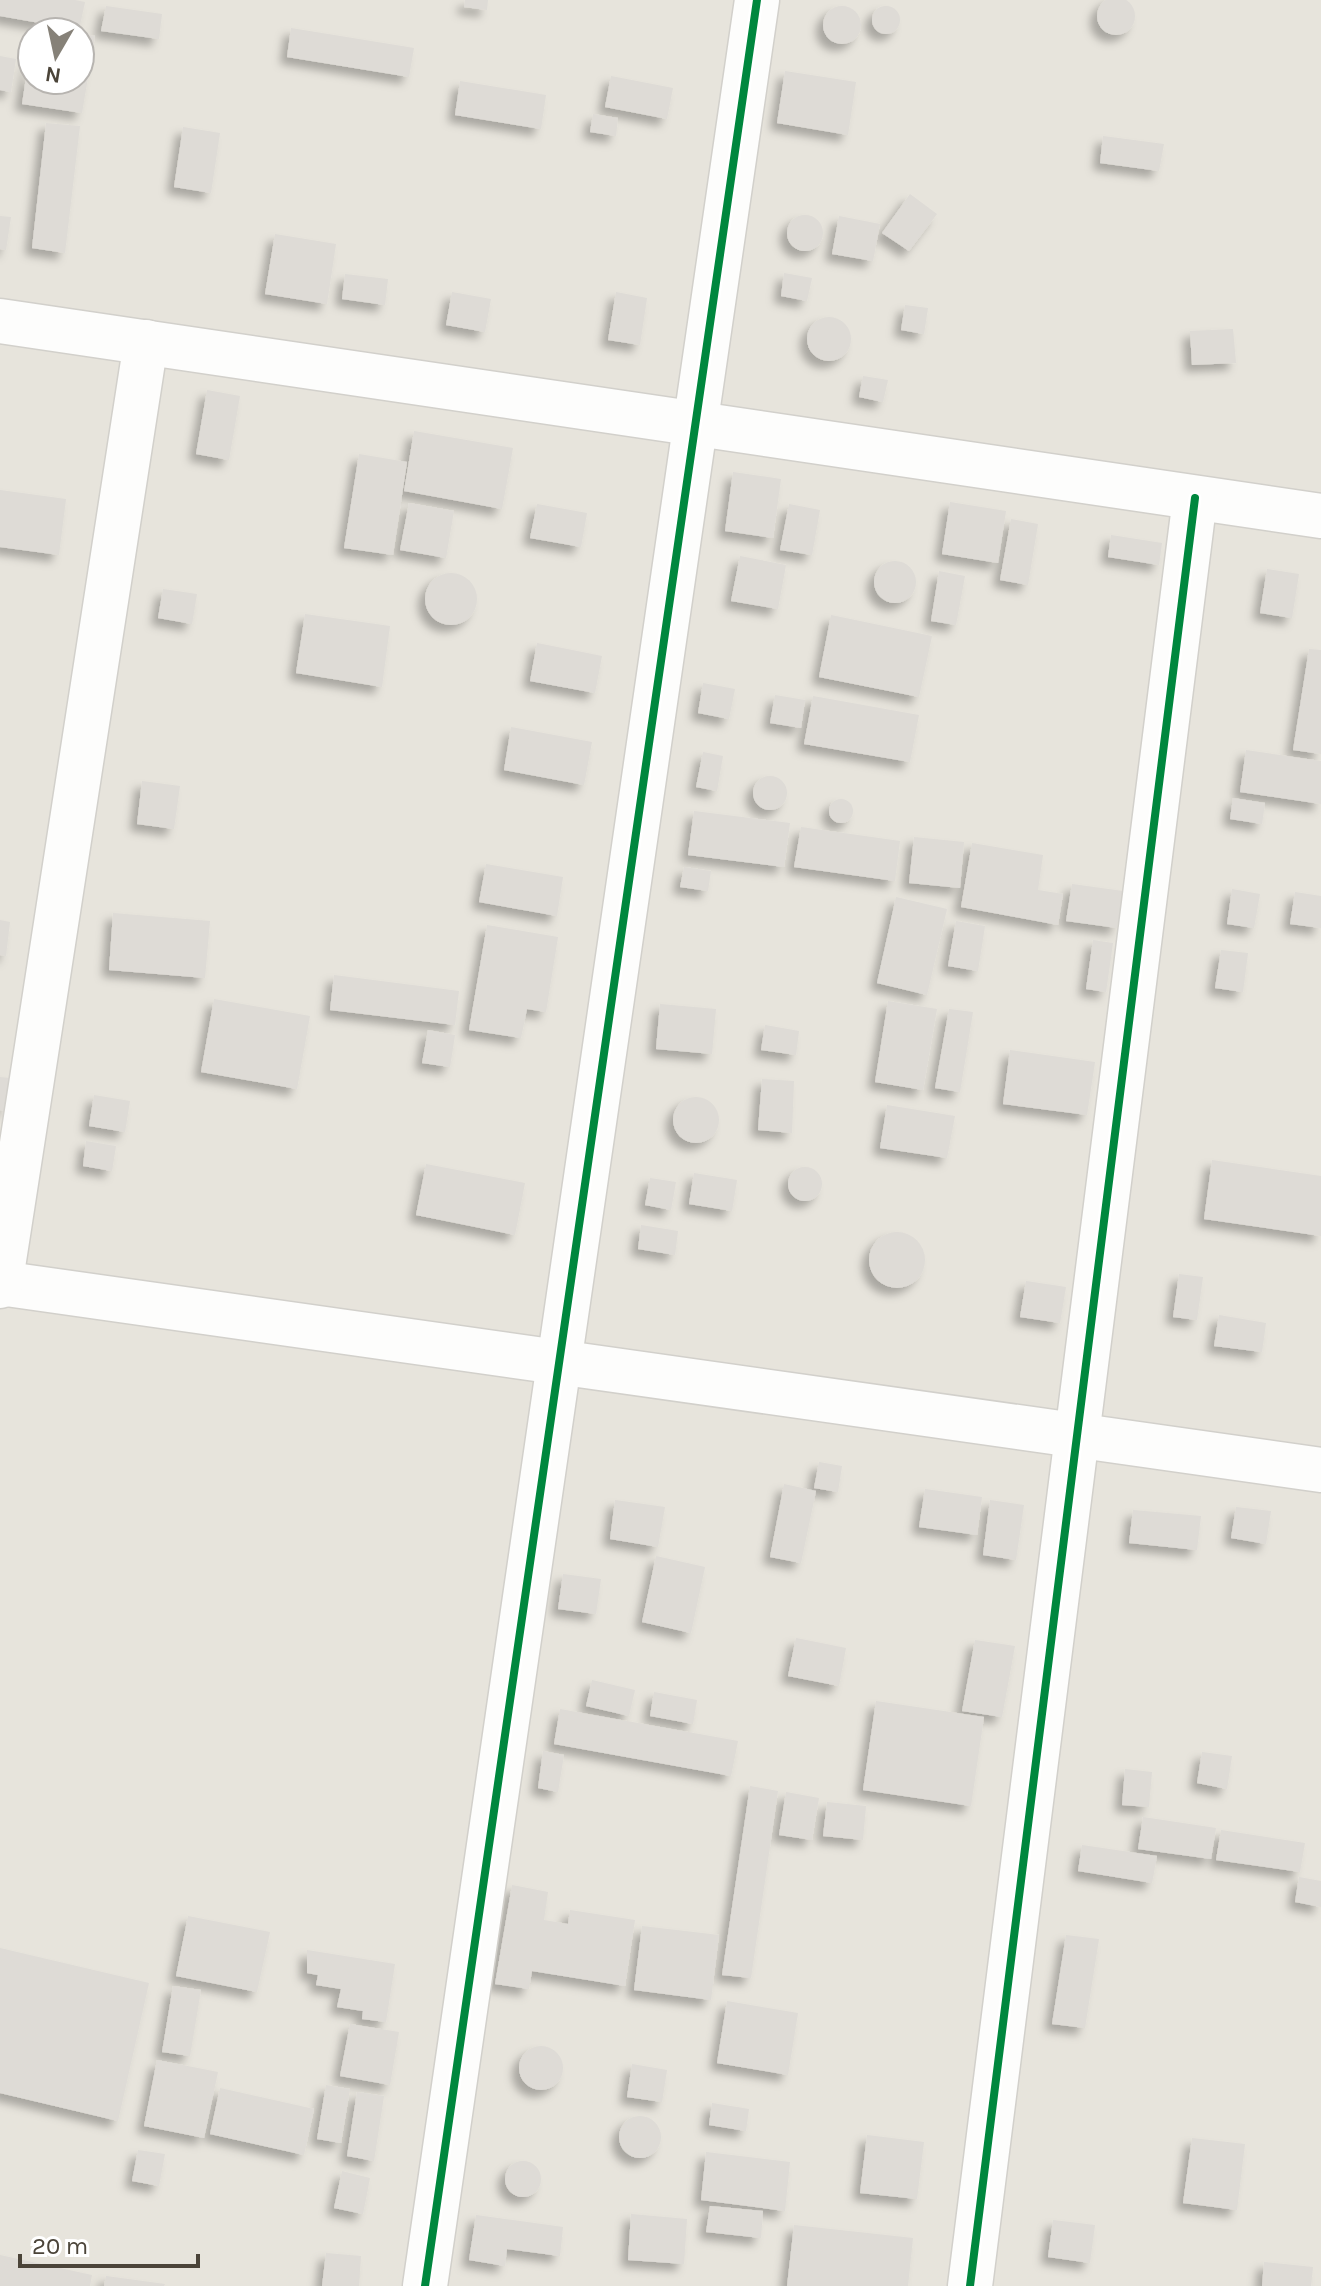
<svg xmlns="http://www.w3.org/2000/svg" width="1321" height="2286" viewBox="0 0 1321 2286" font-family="Karla,sans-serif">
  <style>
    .residential { fill: #e7e4dc; fill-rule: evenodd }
    .building { fill: #dedbd6; filter: url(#shadow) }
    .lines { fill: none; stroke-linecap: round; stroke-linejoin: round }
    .minor-casing { stroke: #d2d0cb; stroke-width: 47 }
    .minor { stroke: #fdfdfc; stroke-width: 44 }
    .cycleway-casing { stroke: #fff; stroke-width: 13 }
    .cycleway { stroke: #00873e; stroke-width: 8 }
  </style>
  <defs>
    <filter id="shadow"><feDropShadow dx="-7" dy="7" stdDeviation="4" flood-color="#0004"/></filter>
  </defs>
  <rect width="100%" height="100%" fill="#f4f2ee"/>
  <!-- residential -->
  <path class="residential" d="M0,0H1321V2286H0ZM32,32H80V80H32Z"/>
  <!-- building -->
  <g class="building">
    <circle cx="1116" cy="16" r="19"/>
    <path d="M0,0H75L85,2L79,30L0,16Z"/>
    <path d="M465,0H488L487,10L464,7Z"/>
    <circle cx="842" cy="25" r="19"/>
    <path d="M106,6L162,14L159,39L101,31Z"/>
    <circle cx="886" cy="20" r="14"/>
    <path d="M291,28L414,48L409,77L287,57Z"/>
    <path d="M80,34L95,36L82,113L22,104L30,51L32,80H80Z"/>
    <path d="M0,56L16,59L11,92L0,90Z"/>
    <path d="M785,71L856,82L848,135L777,123Z"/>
    <path d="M611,76L673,88L667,119L605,107Z"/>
    <path d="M460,81L546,95L541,129L455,115Z"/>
    <path d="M593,114L618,118L616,136L590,132Z"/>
    <path d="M46,123L80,126L65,253L32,248Z"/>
    <path d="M183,127L220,133L211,193L174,187Z"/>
    <path d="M1103,136L1164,144L1159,171L1100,163Z"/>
    <path d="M910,194L937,214L909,251L882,233Z"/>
    <circle cx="805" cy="233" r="18"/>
    <path d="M0,216L11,217L6,250L0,249Z"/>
    <path d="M839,216L880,224L873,261L832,254Z"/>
    <path d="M275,234L336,244L327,304L265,294Z"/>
    <path d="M784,273L812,278L807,301L781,296Z"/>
    <path d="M345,274L388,279L385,305L342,299Z"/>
    <path d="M452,292L491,299L485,332L446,325Z"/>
    <path d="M616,292L647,298L640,345L608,340Z"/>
    <path d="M905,305L928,308L924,334L901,330Z"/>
    <circle cx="829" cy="339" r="22"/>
    <path d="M1233,329L1236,363L1192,365L1190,331Z"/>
    <path d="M863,376L888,380L883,402L859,397Z"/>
    <path d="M207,390L240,396L229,460L196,454Z"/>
    <path d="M414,431L513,448L502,509L404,491Z"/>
    <path d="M359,454L407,462L393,555L344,548Z"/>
    <path d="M733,472L781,479L773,538L725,531Z"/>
    <path d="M0,490L66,499L59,555L0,547Z"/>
    <path d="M950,502L1006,511L998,563L942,554Z"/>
    <path d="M409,503L454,511L446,558L400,550Z"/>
    <path d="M537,504L587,513L581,547L530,538Z"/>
    <path d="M789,504L820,510L812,555L780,550Z"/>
    <path d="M1011,519L1038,524L1028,585L1000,580Z"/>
    <path d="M1111,535L1162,543L1159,565L1108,557Z"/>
    <path d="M740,556L786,565L778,609L731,601Z"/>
    <circle cx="895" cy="582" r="21"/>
    <path d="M1267,569L1299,574L1292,618L1260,613Z"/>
    <path d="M939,571L965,576L956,625L931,621Z"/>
    <circle cx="451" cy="599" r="26"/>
    <path d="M163,589L197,594L192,624L158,618Z"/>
    <path d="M305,614L390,626L382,687L296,673Z"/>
    <path d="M831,615L932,636L919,697L819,677Z"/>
    <path d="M537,643L602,656L595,693L530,681Z"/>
    <path d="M1309,649L1321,650V754L1293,750Z"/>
    <path d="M703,683L735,689L729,719L698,713Z"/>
    <path d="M775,695L805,700L801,728L770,723Z"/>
    <path d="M813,696L919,715L910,762L804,744Z"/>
    <path d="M511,727L592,742L584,785L504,770Z"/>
    <path d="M1246,750L1321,761V804L1240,792Z"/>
    <path d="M703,752L723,756L717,791L696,787Z"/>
    <circle cx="770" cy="793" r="17"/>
    <path d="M142,781L180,786L174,829L137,824Z"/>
    <path d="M1233,798L1265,803L1262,824L1230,819Z"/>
    <circle cx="841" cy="811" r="12"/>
    <path d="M694,811L790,823L784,867L688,855Z"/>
    <path d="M801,827L900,841L895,881L794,867Z"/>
    <path d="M914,837L964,842L960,888L909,883Z"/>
    <path d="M972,843L1043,855L1038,890L1063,894L1058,925L961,907Z"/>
    <path d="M486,864L563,877L557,916L479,902Z"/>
    <path d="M684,867L711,871L708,891L680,887Z"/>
    <path d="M1072,884L1123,891L1117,928L1066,921Z"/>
    <path d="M1232,889L1260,894L1254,928L1227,924Z"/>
    <path d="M1295,892L1321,896V928L1290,924Z"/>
    <path d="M896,897L947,909L927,995L877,983Z"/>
    <path d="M113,913L210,921L205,978L109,970Z"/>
    <path d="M0,920L10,922L6,956L0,955Z"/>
    <path d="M956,921L985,926L978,971L948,966Z"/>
    <path d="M487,925L558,937L546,1012L527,1009L521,1038L469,1030Z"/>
    <path d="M1093,940L1113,943L1106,992L1086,989Z"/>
    <path d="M1221,950L1248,953L1243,992L1215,988Z"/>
    <path d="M334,975L459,991L455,1025L330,1010Z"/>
    <path d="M214,999L310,1016L297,1089L201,1072Z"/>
    <path d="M888,1001L937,1009L923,1090L875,1082Z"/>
    <path d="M660,1004L716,1009L712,1054L656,1049Z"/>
    <path d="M949,1009L973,1012L960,1092L935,1088Z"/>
    <path d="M765,1025L799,1031L796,1055L761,1050Z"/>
    <path d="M428,1030L455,1035L450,1067L422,1063Z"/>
    <path d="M1010,1050L1095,1062L1087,1115L1003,1104Z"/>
    <path d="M0,1077L10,1078L5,1111L0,1110Z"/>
    <path d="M762,1079L794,1081L792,1133L758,1130Z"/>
    <path d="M94,1095L130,1101L125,1132L89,1126Z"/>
    <circle cx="696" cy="1120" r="23"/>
    <path d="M887,1105L955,1116L947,1158L880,1148Z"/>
    <path d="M86,1141L116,1146L112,1171L83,1166Z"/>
    <path d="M1212,1160L1321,1176V1236L1204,1219Z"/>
    <path d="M426,1164L525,1183L515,1235L416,1215Z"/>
    <circle cx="805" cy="1184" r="17"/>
    <path d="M694,1173L737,1180L732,1211L689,1204Z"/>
    <path d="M650,1178L676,1182L671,1210L645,1205Z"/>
    <path d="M641,1225L678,1231L675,1255L638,1249Z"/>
    <circle cx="897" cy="1260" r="28"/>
    <path d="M1179,1274L1203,1277L1197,1320L1173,1317Z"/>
    <path d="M1026,1281L1066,1287L1060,1323L1020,1317Z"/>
    <path d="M1219,1315L1266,1323L1262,1352L1214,1346Z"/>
    <path d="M819,1462L842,1466L838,1492L814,1488Z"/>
    <path d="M784,1484L816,1491L801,1563L770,1557Z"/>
    <path d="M925,1489L982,1497L977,1535L919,1527Z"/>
    <path d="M615,1500L665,1507L658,1547L610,1539Z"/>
    <path d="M990,1500L1024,1505L1016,1560L983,1555Z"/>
    <path d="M1236,1507L1271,1511L1266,1544L1231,1538Z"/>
    <path d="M1133,1510L1201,1516L1197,1550L1129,1543Z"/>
    <path d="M656,1556L705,1567L691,1633L642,1622Z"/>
    <path d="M563,1574L601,1579L596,1614L558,1609Z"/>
    <path d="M796,1638L846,1648L839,1686L788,1676Z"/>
    <path d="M975,1640L1015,1646L1002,1717L962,1711Z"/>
    <path d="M592,1680L635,1690L629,1716L586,1706Z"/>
    <path d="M654,1692L697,1700L693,1724L650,1716Z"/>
    <path d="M876,1701L984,1717L971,1806L863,1790Z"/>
    <path d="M560,1709L738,1741L731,1776L554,1744Z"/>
    <path d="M543,1751L564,1755L558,1792L538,1788Z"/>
    <path d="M1202,1752L1232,1756L1227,1789L1197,1783Z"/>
    <path d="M1125,1769L1152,1772L1149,1807L1122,1805Z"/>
    <path d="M750,1786L778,1791L751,1978L722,1975Z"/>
    <path d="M786,1792L819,1798L812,1840L779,1835Z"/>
    <path d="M827,1802L866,1806L863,1840L823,1836Z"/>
    <path d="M1143,1817L1216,1828L1211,1859L1138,1849Z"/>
    <path d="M1221,1830L1305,1843L1300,1872L1216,1860Z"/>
    <path d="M1082,1845L1157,1856L1152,1883L1078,1871Z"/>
    <path d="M1299,1877L1321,1881V1907L1295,1902Z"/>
    <path d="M512,1885L548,1892L544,1920L568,1924L570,1910L635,1920L625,1986L532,1971L529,1989L495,1984Z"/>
    <path d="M188,1916L270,1932L257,1992L176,1976Z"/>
    <path d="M642,1926L719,1935L711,2000L634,1990Z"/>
    <path d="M1066,1935L1099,1939L1085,2028L1052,2024Z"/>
    <path d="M0,1948L149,1983L118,2121L0,2093Z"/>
    <path d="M307,1950L395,1964L386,2022L362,2019L363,2011L337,2007L341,1989L316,1985L318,1975L307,1973Z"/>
    <path d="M173,1986L201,1990L190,2056L162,2052Z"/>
    <path d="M727,2001L798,2013L788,2075L717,2063Z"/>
    <path d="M350,2024L399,2032L390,2085L340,2076Z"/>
    <circle cx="541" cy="2068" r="22"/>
    <path d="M157,2060L218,2072L204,2138L144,2126Z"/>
    <path d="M632,2064L667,2070L662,2102L627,2097Z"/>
    <path d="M326,2085L350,2089L341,2143L317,2139Z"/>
    <path d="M220,2088L314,2109L304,2155L210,2134Z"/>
    <path d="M357,2092L384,2096L374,2161L347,2156Z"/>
    <path d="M712,2103L749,2109L746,2131L709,2125Z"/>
    <circle cx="640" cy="2137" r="21"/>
    <path d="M867,2135L924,2142L917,2199L860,2193Z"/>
    <path d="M1192,2138L1245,2144L1237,2210L1183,2203Z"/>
    <path d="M138,2150L165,2154L159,2186L132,2181Z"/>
    <path d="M706,2152L790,2162L785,2211L701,2200Z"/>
    <circle cx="523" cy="2179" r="18"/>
    <path d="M342,2171L370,2178L363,2214L334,2208Z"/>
    <path d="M710,2206L763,2211L761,2238L706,2232Z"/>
    <path d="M631,2214L687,2219L684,2264L628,2260Z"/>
    <path d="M476,2215L563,2227L560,2256L507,2249L505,2266L469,2260Z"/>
    <path d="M1053,2220L1095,2225L1090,2263L1048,2257Z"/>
    <path d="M794,2225L913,2238L908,2286H787Z"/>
    <path d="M326,2253L361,2256L359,2286H322Z"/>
    <path d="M0,2255L92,2275L90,2286H0Z"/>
    <path d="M1264,2262L1313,2267L1311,2286H1262Z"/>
    <path d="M106,2276L165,2284L164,2286H104Z"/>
  </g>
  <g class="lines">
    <defs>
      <g id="minor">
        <path d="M0,321L1321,516"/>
        <path d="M0,1283L1321,1470"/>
        <path d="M0,1286L146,342"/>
        <path d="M425,2286L757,0"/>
        <path d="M970,2286L1195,498"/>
      </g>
    </defs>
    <!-- minor casing -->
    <use href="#minor" class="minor-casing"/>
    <!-- minor -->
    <use href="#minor" class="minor"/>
    <defs>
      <g id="cycleway">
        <path d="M425,2286L757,0"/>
        <path d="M970,2286L1195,498"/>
      </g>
    </defs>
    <!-- cycleway casing -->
    <use href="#cycleway" class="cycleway-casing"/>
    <!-- cycleway -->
    <use href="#cycleway" class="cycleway"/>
  </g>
  <!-- north arrow -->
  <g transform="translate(56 56) rotate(189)"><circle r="38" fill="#ffffff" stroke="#b7b4b0" stroke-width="2"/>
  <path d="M0-6L14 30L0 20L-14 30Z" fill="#868178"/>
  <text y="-12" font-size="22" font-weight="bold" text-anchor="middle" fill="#4b4439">N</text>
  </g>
  <!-- scale -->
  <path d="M20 2254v12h178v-12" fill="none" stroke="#4b4439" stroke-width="4"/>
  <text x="32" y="2254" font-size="24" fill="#4b4439" stroke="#ffffff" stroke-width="6" paint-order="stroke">20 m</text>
</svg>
